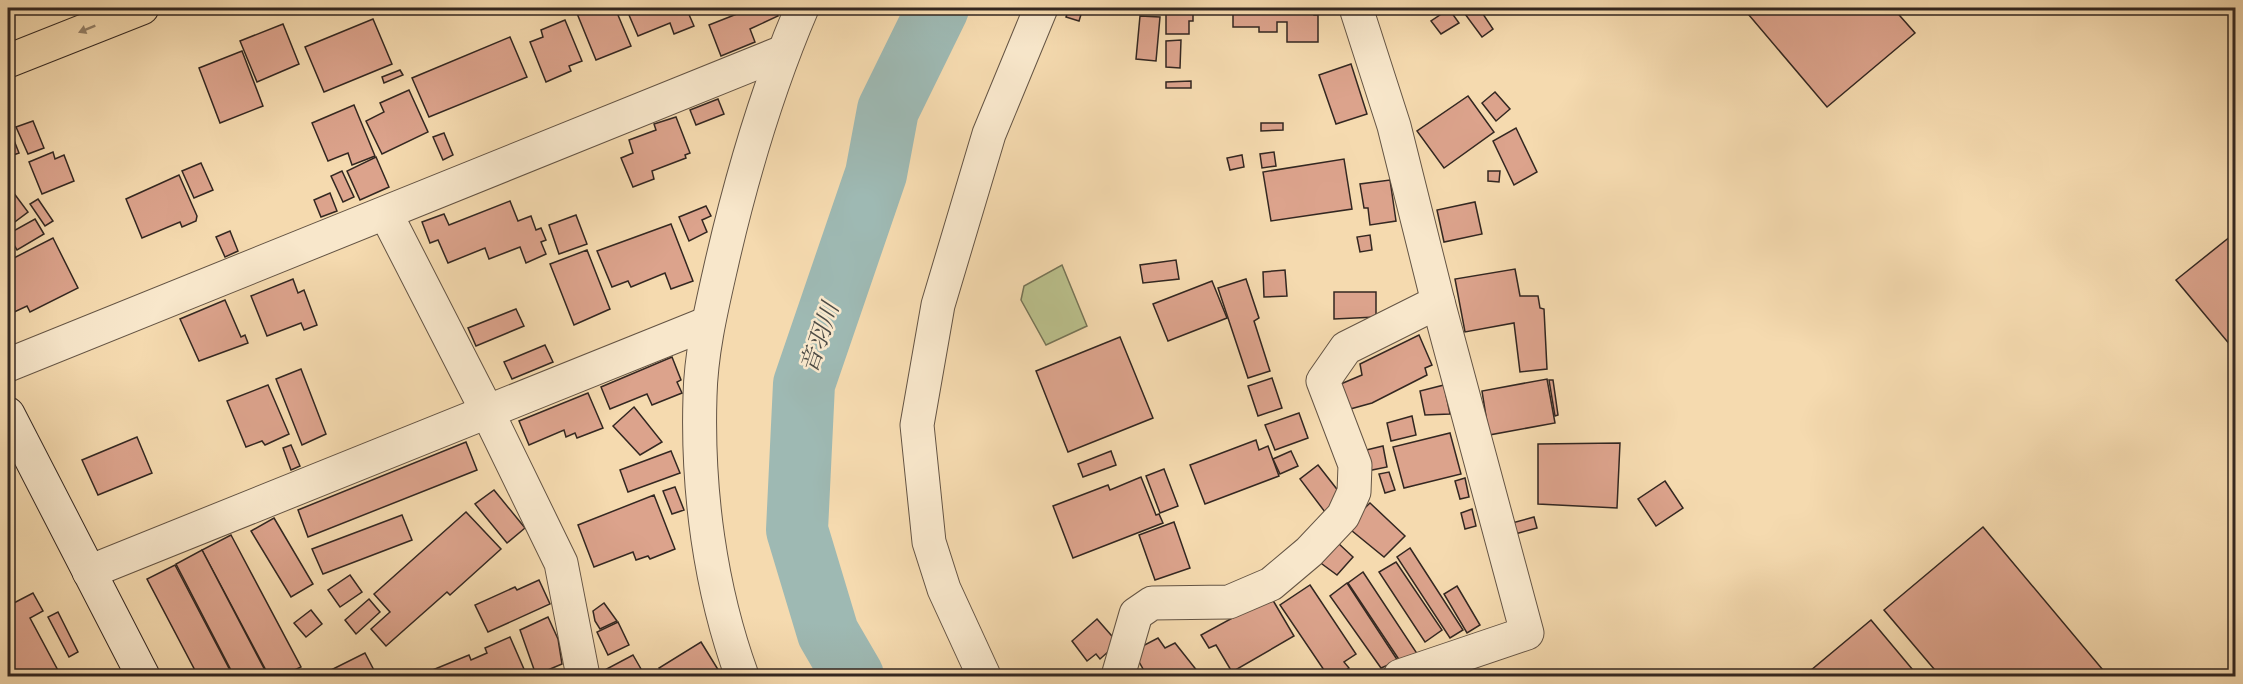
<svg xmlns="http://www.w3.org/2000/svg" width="2243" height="684" viewBox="0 0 2243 684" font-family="'IM FELL Double Pica','Noto Serif JP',serif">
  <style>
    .green { fill: #bac08c; stroke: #767456; stroke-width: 1.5 }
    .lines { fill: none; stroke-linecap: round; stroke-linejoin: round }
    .river { stroke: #9eb9b3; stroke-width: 62 }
    .building { fill: #dca38c; stroke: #332721; stroke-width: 1.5 }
    .street-casing { stroke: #645444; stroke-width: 35 }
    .secondary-casing { stroke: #332721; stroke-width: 35 }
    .primary-casing { stroke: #332721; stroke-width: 35 }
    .street { stroke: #f8e7cb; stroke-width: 33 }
    .secondary { stroke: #f8e7cb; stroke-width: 33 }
    .primary { stroke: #f5daaf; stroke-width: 33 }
    .oneway { fill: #948068 }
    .labels { text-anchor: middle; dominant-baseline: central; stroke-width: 5; stroke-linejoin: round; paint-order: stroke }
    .water-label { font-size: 24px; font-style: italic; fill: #4e4c46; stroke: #f8e7cb }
  </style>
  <rect width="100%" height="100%" fill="#f5daaf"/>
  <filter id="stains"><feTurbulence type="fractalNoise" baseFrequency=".00333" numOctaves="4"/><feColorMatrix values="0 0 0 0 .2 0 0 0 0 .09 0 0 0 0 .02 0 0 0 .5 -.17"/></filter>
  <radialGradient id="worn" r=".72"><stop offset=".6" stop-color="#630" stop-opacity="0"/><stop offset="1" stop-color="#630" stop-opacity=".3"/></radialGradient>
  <!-- green -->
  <path class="green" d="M1062,265L1087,326L1046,345L1021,300L1024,286Z"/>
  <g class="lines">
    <!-- river -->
    <path class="river" d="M853,676L828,633L797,530L804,384L876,174L888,110L938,8"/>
  </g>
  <!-- building -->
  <g class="building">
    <path d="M585,8H615L631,46L596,60L576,11Z"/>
    <path d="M626,8H683L684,11L687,10L694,26L674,34L670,23L638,36Z"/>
    <path d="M752,8H774L778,16L750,29L755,42L721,56L709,25Z"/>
    <path d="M1069,8H1083L1079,21L1066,17Z"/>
    <path d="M1233,8H1314V15H1318V42H1287V22H1277V32H1259V27H1233Z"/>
    <path d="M1475,8H1479L1493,29L1482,37L1465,14Z"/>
    <path d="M1743,8H1893L1915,33L1827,107Z"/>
    <path d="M1193,9V21H1189V34H1166V10Z"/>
    <path d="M1449,9L1459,23L1441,34L1431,21Z"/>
    <path d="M1140,16L1160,17L1156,61L1136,59Z"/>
    <path d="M373,19L392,64L324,92L305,47Z"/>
    <path d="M565,20L582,61L569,66L571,71L546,82L530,42L543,37L541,30Z"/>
    <path d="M283,24L299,64L257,82L240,41Z"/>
    <path d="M510,37L527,77L429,117L412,78Z"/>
    <path d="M1181,40L1180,68L1166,67V41Z"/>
    <path d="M242,51L263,106L220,123L199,68Z"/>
    <path d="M1351,64L1367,114L1336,124L1319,75Z"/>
    <path d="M400,70L403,75L384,83L382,77Z"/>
    <path d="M1191,81V88H1166V82Z"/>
    <path d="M409,90L428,132L382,154L366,121L384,112L380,103Z"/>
    <path d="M1495,92L1510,109L1496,121L1482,103Z"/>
    <path d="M1468,96L1494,132L1444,168L1417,131Z"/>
    <path d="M718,99L724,114L696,125L690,110Z"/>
    <path d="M354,105L375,156L352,165L348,153L328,161L312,123Z"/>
    <path d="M676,117L690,153L685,155L686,158L652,171L654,179L633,187L621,158L633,153L629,140L656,130L654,124Z"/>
    <path d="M33,121L44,148L28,154L16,127Z"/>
    <path d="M1261,123H1283V130L1261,131Z"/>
    <path d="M8,125L19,153L8,157Z"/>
    <path d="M1516,128L1537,172L1514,185L1493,141Z"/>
    <path d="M444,133L453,155L443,160L433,137Z"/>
    <path d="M53,152L55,159L64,155L74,181L42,194L29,162Z"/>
    <path d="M1274,152L1276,166L1262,168L1260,154Z"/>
    <path d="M1242,155L1244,167L1230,170L1227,158Z"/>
    <path d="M376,157L389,187L360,200L347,171Z"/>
    <path d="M1344,159L1352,209L1271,221L1263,172Z"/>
    <path d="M201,163L213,190L194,198L182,171Z"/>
    <path d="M342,171L354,197L343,202L331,176Z"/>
    <path d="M1488,171H1500L1499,182L1488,181Z"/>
    <path d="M179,175L197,216L196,221L182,227L180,222L142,238L126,199Z"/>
    <path d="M1390,180L1396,221L1370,225L1368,208H1364L1360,184Z"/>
    <path d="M13,192L28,212L8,227V195Z"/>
    <path d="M330,193L337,211L321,217L314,200Z"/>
    <path d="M38,199L53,221L45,226L30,204Z"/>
    <path d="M510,201L518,221L531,216L536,230L541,228L546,240L541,242L546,254L526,263L520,247L489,259L485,248L448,263L438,240L430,243L422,222L444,214L449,225Z"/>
    <path d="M1475,202L1482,234L1444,242L1437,210Z"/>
    <path d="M706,206L711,216L702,220L707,232L689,241L679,217Z"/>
    <path d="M576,215L587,244L559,254L549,225Z"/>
    <path d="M35,219L44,234L17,250L8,234Z"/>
    <path d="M671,224L693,281L671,289L665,273L631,287L628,281L612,287L597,251Z"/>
    <path d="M230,231L238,251L225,257L216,237Z"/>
    <path d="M2236,232V352L2176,280Z"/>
    <path d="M1370,235L1372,250L1360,252L1357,237Z"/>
    <path d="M53,238L78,288L30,312L27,306L10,314L8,309V261Z"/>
    <path d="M587,250L610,309L574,325L550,264Z"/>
    <path d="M1176,260L1179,279L1143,283L1140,265Z"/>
    <path d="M1515,269L1520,296H1538L1540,308L1544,309L1547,369L1520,372L1514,323L1465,332L1455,279Z"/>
    <path d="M1285,270L1287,296L1264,297L1263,272Z"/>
    <path d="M293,279L298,293L304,290L317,325L304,330L301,323L267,336L251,296Z"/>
    <path d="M1246,279L1259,318L1254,321L1270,371L1248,378L1218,288Z"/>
    <path d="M1212,281L1227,318L1168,341L1153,304Z"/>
    <path d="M1334,292H1376V317L1334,319Z"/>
    <path d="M225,300L241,337L245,335L248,343L199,361L180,319Z"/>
    <path d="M516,309L524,326L476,346L468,328Z"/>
    <path d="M1419,335L1432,365L1425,368L1427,375L1372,403L1343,411L1336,386L1362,375L1360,364Z"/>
    <path d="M1120,337L1153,418L1068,452L1036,371Z"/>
    <path d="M545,345L553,362L512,379L504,362Z"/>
    <path d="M672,357L681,380L677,382L682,393L652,405L647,394L610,409L601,387Z"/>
    <path d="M301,369L326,434L302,445L276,379Z"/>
    <path d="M1272,378L1282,408L1258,416L1248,386Z"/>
    <path d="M1547,379L1555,423L1489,435L1482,391Z"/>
    <path d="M1549,380H1553L1558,415L1555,416Z"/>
    <path d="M268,385L289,434L265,445L262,441L246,447L227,401Z"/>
    <path d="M1444,385L1450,414L1425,415L1420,391Z"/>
    <path d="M588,393L603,428L577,438L575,433L566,437L564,430L529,445L519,421Z"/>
    <path d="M634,407L662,442L640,455L613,426Z"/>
    <path d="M1299,413L1308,438L1275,450L1265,425Z"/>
    <path d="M1412,416L1416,435L1391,441L1387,423Z"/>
    <path d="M1450,433L1461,474L1404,488L1393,447Z"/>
    <path d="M137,437L152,473L98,495L82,460Z"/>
    <path d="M1256,440L1259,450L1268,446L1279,476L1205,504L1190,465Z"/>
    <path d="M466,442L477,470L308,537L298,510Z"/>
    <path d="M1620,443L1617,508L1538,504V444Z"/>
    <path d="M291,445L300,466L291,470L283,448Z"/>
    <path d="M1383,446L1387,467L1367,471L1362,451Z"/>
    <path d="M671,451L680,473L628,492L620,470Z"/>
    <path d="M1111,451L1116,465L1083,477L1078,464Z"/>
    <path d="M1291,451L1298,466L1280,474L1273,459Z"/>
    <path d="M1318,465L1343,497L1325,512L1300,479Z"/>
    <path d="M1164,469L1178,506L1160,513L1146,476Z"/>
    <path d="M1389,472L1395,490L1385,493L1379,474Z"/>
    <path d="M1141,477L1156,515L1159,514L1163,523L1073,558L1053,506L1108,485L1110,490Z"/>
    <path d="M1465,478L1469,497L1460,499L1455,481Z"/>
    <path d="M1665,481L1683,508L1656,526L1638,499Z"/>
    <path d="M675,487L684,510L672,514L663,491Z"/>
    <path d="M494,490L525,528L507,543L475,504Z"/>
    <path d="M654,495L675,549L650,559L648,556L636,560L633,552L594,567L578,525Z"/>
    <path d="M1370,503L1405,536L1384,557L1346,526Z"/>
    <path d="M1472,509L1476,526L1465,529L1461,513Z"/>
    <path d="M466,512L501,549L450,595L447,592L386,646L371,629L390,612L374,594Z"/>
    <path d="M402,515L412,540L323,574L312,549Z"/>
    <path d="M1534,517L1537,528L1515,534L1512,523Z"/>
    <path d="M274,518L313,584L291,597L251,531Z"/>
    <path d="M1174,522L1190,568L1155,580L1139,535Z"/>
    <path d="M1983,527L2108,676H1940L1884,610Z"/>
    <path d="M231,535L301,667L282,676H269L202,550Z"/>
    <path d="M1338,543L1353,557L1337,575L1318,561Z"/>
    <path d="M1410,548L1463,630L1450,638L1397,557Z"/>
    <path d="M202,550L268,676H234L176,564Z"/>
    <path d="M1396,562L1442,630L1425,642L1379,572Z"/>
    <path d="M175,565L233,676H198L147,579Z"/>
    <path d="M1363,572L1418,655L1400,661L1348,583Z"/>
    <path d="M350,575L362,592L340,607L328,590Z"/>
    <path d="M539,580L550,604L488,632L475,605L515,587L517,590Z"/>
    <path d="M1347,583L1398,661L1381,668L1330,596Z"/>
    <path d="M1310,585L1356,654L1344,662L1349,668L1337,676H1328L1280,605Z"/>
    <path d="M1457,586L1480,625L1467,633L1444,594Z"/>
    <path d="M33,593L43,611L30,618L61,676H8V606Z"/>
    <path d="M1271,597L1294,636L1232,672L1216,645L1209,648L1201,635Z"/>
    <path d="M369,599L380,612L356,634L345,620Z"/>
    <path d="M604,603L617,621L600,629L595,621L593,611Z"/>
    <path d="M311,610L322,624L306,637L294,623Z"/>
    <path d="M58,612L78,652L69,657L48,617Z"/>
    <path d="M548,617L558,639L562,664L536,675L520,630Z"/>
    <path d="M1097,619L1118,643L1100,659L1096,654L1087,661L1072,641Z"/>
    <path d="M1871,620L1918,676H1804Z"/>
    <path d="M618,622L629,645L608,655L597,632Z"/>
    <path d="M510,637L527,676H418L469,655L471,660L487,653L485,648Z"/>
    <path d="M1158,638L1165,648L1175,643L1198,672L1189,676H1147L1133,651Z"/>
    <path d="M701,642L722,676H664L659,668Z"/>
    <path d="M365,653L377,676H319Z"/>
    <path d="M633,655L645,676H604L601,672Z"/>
  </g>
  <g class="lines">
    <defs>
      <g id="street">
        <path d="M1356,8L1394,126L1438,302L1527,633L1400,676"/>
        <path d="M386,214L487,411L561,563L583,676"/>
        <path d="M8,365L783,52"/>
        <path d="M89,572L708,323"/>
        <path d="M742,676C710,588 697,490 700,396C701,351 712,306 722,262C742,175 767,90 802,8"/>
        <path d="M984,676L944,589L929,542L917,425L938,305L989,134L1041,8"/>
        <path d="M1118,676L1136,614L1152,603L1229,602L1271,584L1309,552L1343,516L1354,492L1355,465L1323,381L1346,348L1438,302"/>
      </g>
      <path id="secondary" d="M8,414L143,676"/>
      <path id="primary" d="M8,61L142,8"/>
    </defs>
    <!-- street casing -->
    <use href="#street" class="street-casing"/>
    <!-- secondary casing -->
    <use href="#secondary" class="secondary-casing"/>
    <!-- primary casing -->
    <use href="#primary" class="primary-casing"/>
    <!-- street -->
    <use href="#street" class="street"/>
    <!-- secondary -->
    <use href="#secondary" class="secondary"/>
    <!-- primary -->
    <use href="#primary" class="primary"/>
  </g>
  <!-- one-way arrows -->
  <defs><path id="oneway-solid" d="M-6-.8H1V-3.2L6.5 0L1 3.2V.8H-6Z" transform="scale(1.5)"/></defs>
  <use class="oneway" href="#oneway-solid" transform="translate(87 29) rotate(158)"/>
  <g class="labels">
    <!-- water labels -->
    <g class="water-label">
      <text transform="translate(820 338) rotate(-71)">音羽川</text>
    </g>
  </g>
  <!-- margin -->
  <rect width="2243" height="684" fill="none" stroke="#f5daaf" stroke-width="30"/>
  <rect x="9" y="9" width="2225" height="666" fill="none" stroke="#332721" stroke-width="3"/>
  <rect x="15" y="15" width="2213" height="654" fill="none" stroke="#332721" stroke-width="1.5"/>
  <rect width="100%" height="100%" filter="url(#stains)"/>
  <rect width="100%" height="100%" fill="url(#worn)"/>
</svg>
